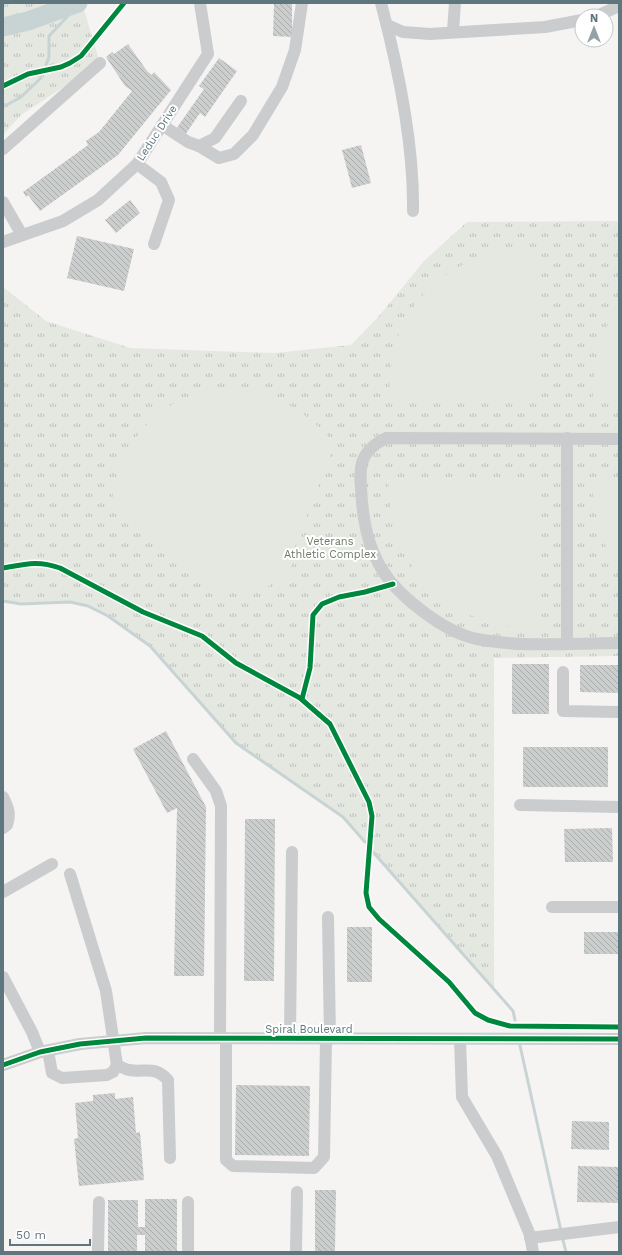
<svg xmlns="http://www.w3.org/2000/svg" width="622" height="1255" viewBox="0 0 622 1255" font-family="'Work Sans',sans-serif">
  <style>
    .park { fill: url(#park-tufts) }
    .pitch { fill: #e5e7e1 }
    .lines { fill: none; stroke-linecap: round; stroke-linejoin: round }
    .stream { stroke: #c8d4d4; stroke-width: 3 }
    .river { stroke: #c8d4d4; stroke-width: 19 }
    .building { fill: url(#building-back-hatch) }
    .minor { stroke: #cacccd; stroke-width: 12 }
    .cycleway-casing { stroke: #fff; stroke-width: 8 }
    .cycleway { stroke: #00873e; stroke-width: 5 }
    .labels { text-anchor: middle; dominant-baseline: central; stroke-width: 4; stroke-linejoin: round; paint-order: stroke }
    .street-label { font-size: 11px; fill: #60767e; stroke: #fff }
    .park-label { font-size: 11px; fill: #6b7b63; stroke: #fff }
  </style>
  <defs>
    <pattern id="park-tufts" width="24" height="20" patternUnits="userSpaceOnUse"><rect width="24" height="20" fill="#e5e7e1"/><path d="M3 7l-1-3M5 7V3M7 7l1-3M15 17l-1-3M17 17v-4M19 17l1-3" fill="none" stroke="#bdc0bc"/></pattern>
    <pattern id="building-back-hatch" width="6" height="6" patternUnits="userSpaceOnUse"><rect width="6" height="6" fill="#cccece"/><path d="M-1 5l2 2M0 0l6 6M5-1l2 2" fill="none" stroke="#a9acac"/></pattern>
  </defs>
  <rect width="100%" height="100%" fill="#f5f4f3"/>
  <!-- park -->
  <g class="park">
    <path d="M3,3H82L100,63L21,115L3,135Z"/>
    <path d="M619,221V656L494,658V990L343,817L236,743L150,646L108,616L88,606L70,602L21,604L3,601V287L46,321L130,348L274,353L351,345L379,316L424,261L467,222Z"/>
  </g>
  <!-- pitch -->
  <g class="pitch">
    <path d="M521,247H540V391L532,397L389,398C390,388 389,377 391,367C399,297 455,256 521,247Z"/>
    <path d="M619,306V399H593C592,365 599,334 619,306Z"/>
    <path d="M227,387C274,391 304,409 335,444L291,557L293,563L283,580L279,579C271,584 262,592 252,593C242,595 230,588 221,594L207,586L206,579L179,557L171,555L119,511L109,513L106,506C108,503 112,499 113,496C113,494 112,492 113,490C113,482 117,474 120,467C140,419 176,393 227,387Z"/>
    <path d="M388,477L531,478L539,485V629C471,630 409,591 393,522C389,507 389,492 388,477Z"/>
    <path d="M592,478H619V571C600,542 593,512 592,478Z"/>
  </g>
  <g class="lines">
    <!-- stream -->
    <g class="stream">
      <path d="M46,65L49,57V36L80,3"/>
      <path d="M3,107L21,97L41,78"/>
      <path d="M3,601L21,604L70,602L88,606L108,616L150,646L236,743L343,817L365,842"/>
      <path d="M373,852L513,1011L515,1020"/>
      <path d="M519,1041L561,1231"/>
      <path d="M562,1236L566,1252"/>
    </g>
    <!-- river -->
    <path class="river" d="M3,27L28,21L78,3"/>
  </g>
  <!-- building -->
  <g class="building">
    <path d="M274,3H292V37L273,36Z"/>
    <path d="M128,44L147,71L152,75L154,72L171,90L118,155L40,211L28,195L26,197L23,192L88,145L86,141L99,132L132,91L125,86L106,57L112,52L114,54Z"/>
    <path d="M219,58L237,71L205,117L200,113L185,135L176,129L204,89L199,86Z"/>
    <path d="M361,145L371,183L352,188L342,150Z"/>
    <path d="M130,200L140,213L116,233L105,220Z"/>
    <path d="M77,236L134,249L124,291L67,278Z"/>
    <rect x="512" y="664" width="37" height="50"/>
    <path d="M580,665H619V693L580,692Z"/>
    <path d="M166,731L206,807L204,976H174L177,808L167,813L133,749Z"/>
    <rect x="523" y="747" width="85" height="40"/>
    <path d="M245,819H275L274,981H244Z"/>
    <path d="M612,828L613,862H565L564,829Z"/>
    <rect x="347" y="927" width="25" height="55"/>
    <rect x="584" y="932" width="34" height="22"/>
    <path d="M236,1085L310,1086L309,1156L235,1155Z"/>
    <path d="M115,1093V1099L133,1097L136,1133L140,1132L144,1180L79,1186L74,1139L78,1138L75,1103L93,1101V1095Z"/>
    <path d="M572,1121L609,1122V1150L571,1149Z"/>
    <path d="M578,1166L619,1167V1203L577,1202Z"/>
    <path d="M315,1190H336L335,1252H315Z"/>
    <path d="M145,1199H177V1252H145V1235H137V1252H108V1200H138V1227H145Z"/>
  </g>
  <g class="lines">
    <!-- minor -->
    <g class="minor">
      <path d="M381,3C398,67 414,145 413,211"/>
      <path d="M597,16L619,6"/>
      <path d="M387,25L403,32L430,34L545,27L582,20"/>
      <path d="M453,31L455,3"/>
      <path d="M162,125L188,142L199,146L215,138L241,101"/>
      <path d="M199,146L219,158L234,154L253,135L282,87L295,50L302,3"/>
      <path d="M3,149L100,63"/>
      <path d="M137,164L161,182L169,200L154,244"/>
      <path d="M3,202L22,235"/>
      <path d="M3,242L63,221L98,200L137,164L208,54L200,3"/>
      <path d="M567,438V643"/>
      <path d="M619,439L386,438C355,454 360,471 362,502C364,525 370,551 383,571C400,598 446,633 477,639C523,648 572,643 619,643"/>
      <path d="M563,672V711L619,712"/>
      <path d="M193,759L216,791L221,806L220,1038"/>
      <path d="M3,797C8,807 11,814 7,825L3,828"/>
      <path d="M520,805L619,807"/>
      <path d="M3,892L52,864"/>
      <path d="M552,907H619"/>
      <path d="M328,917L330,1039"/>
      <path d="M3,977L32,1032L40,1052"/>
      <path d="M226,1038V1160L233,1166L314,1168L324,1157L326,1039"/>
      <path d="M290,1038L292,852"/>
      <path d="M460,1039L462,1097L497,1156L530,1235L533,1252"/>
      <path d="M48,1051L52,1073L62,1078L107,1075L113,1072L117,1065L106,991L70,874"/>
      <path d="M3,1065L40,1052L80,1044L146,1038L619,1039"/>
      <path d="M117,1065C121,1067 125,1069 129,1070C146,1073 154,1065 168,1080L170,1158"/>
      <path d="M530,1238L619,1227"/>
      <path d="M98,1252L99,1202"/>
      <path d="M188,1252V1202"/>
      <path d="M296,1252L297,1192"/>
    </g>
    <defs>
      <g id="cycleway">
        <path d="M3,86L28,74L61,67L70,63L81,56L124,3"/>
        <path d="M3,568C25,564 38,560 60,568L143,612L202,636L236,663L300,698L330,724L369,802L372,816L366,893L369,907L379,919L449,982L475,1013L488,1020L510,1026L619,1027"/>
        <path d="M302,699L310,668L313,615L322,604L339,597L365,592L393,584"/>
        <path d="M3,1065L40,1052L80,1044L146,1038L619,1039"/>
      </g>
    </defs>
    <!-- cycleway casing -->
    <use href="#cycleway" class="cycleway-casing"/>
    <!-- cycleway -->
    <use href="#cycleway" class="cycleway"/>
  </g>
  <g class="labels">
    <!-- street labels -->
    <g class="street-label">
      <text transform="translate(157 133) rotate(-57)">Leduc Drive</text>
      <text x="309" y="1029">Spiral Boulevard</text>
    </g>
    <!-- park labels -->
    <g class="park-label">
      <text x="330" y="541">Veterans<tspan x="330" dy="13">Athletic Complex</tspan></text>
    </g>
  </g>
  <!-- border -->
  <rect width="622" height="1255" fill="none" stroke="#60767e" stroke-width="8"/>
  <!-- north arrow -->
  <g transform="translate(594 28)"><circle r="19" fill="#ffffff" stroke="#bfc8cb"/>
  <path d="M0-3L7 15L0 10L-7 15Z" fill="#94a2a7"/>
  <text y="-6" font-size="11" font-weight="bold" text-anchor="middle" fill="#60767e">N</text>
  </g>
  <!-- scale -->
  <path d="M10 1239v6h80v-6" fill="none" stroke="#60767e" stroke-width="2"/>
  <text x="16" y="1239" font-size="12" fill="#60767e" stroke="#ffffff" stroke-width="3" paint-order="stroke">50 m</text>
</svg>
